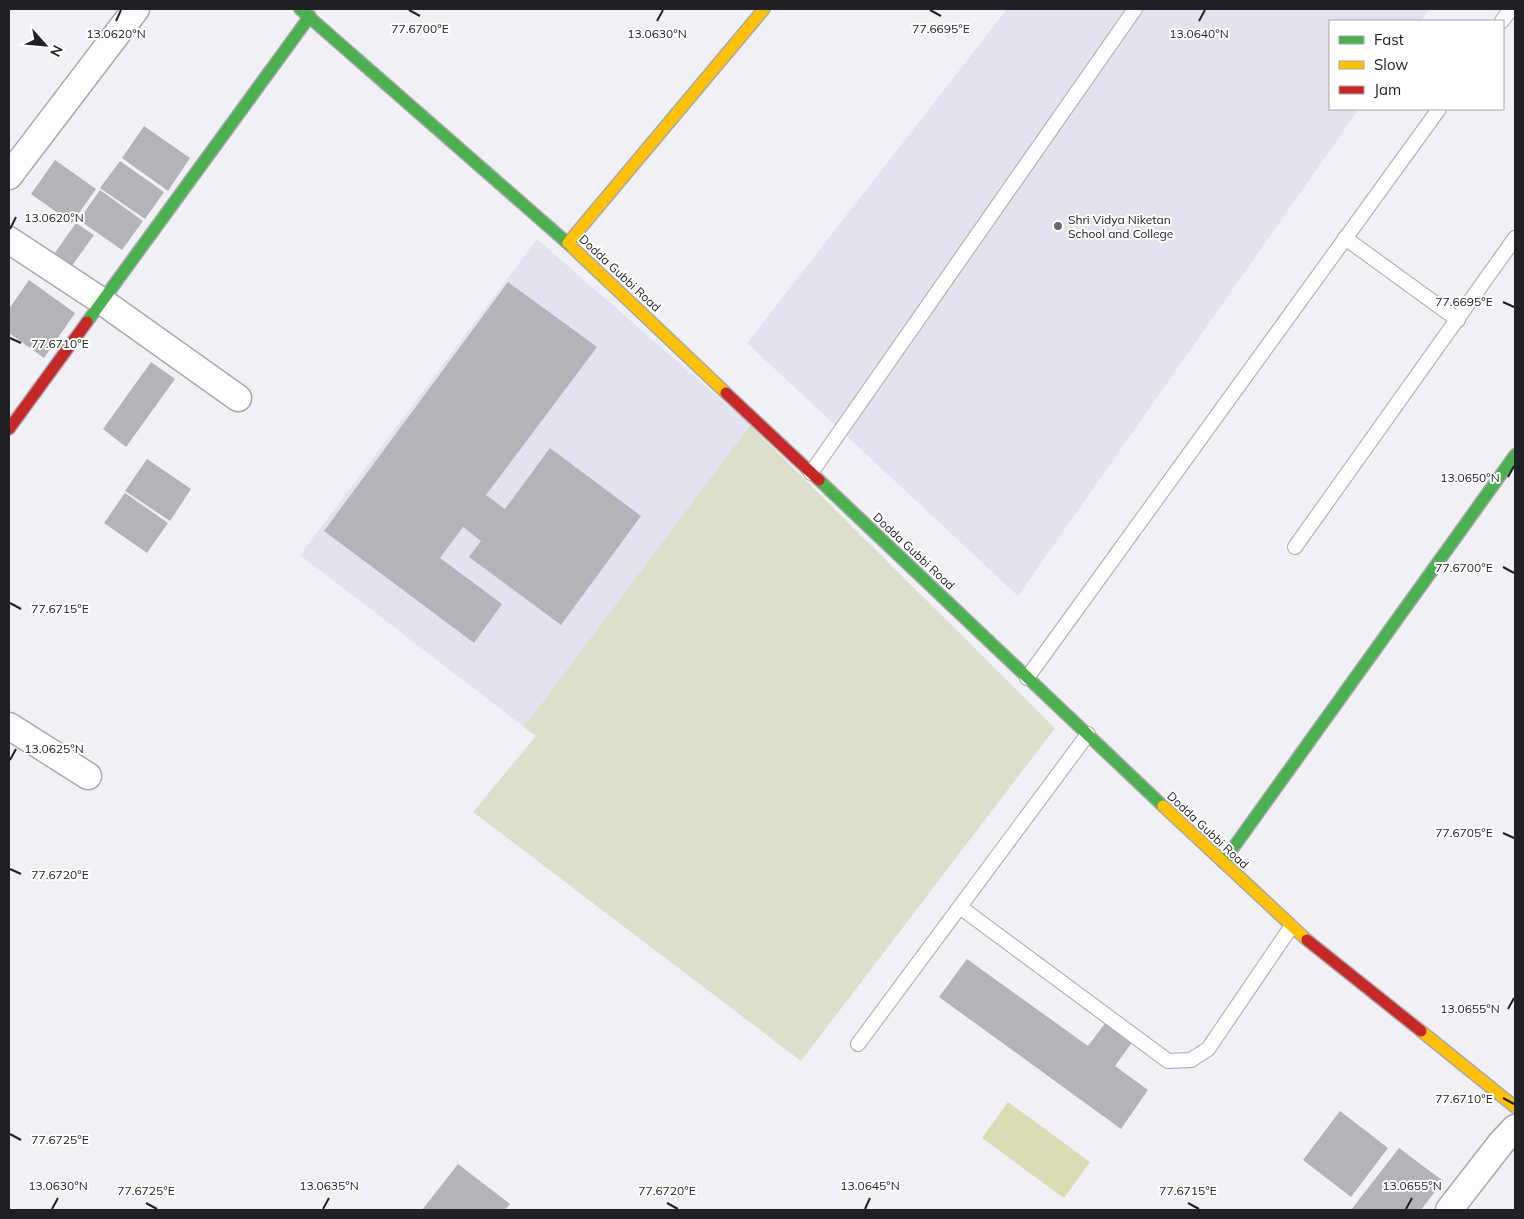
<svg xmlns="http://www.w3.org/2000/svg" width="1524" height="1219" viewBox="0 0 1524 1219" font-family="Mulish,sans-serif">
  <style>
    .built { fill: #e3e2ef }
    .green { fill: #dddecc }
    .water { fill: #dadcb3 }
    .building { fill: #b4b4b8 }
    .lines { fill: none; stroke-linecap: round; stroke-linejoin: round }
    .lane-casing { stroke: #a8a8ad; stroke-width: 16 }
    .street-casing { stroke: #a8a8ad; stroke-width: 29 }
    .fast-casing { stroke: #a8a8ad; stroke-width: 14 }
    .slow-casing { stroke: #a8a8ad; stroke-width: 14 }
    .jam-casing { stroke: #a8a8ad; stroke-width: 14 }
    .lane { stroke: #fdfdfe; stroke-width: 14 }
    .street { stroke: #fdfdfe; stroke-width: 26 }
    .fast { stroke: #4caf50; stroke-width: 11 }
    .slow { stroke: #ffc107; stroke-width: 11 }
    .jam { stroke: #c62828; stroke-width: 11 }
    .ticks { fill: none; stroke: #212125; stroke-width: 2 }
    .poi-dot { fill: #69696e; stroke: #fff; stroke-width: 2 }
    .labels { text-anchor: middle; dominant-baseline: central; stroke-width: 4; stroke-linejoin: round; paint-order: stroke }
    .poi-label { font-size: 12px; fill: #212125; stroke: #fff; text-anchor: start }
    .street-label { font-size: 12px; fill: #212125; stroke: #fff }
    .ticks-label { font-size: 12px; text-anchor: middle; fill: #212125; stroke: #fff; stroke-width: 4; stroke-linejoin: round; paint-order: stroke }
  </style>
  <rect width="100%" height="100%" fill="#f0f0f6"/>
  <!-- built -->
  <g class="built">
    <path d="M1007,9H1429L1421,21H1330V109H1359L1018,596L747,343Z"/>
    <path d="M537,239L750,425L524,727L300,555Z"/>
  </g>
  <!-- green -->
  <path class="green" d="M750,425L1055,728L801,1061L473,812L536,736L524,727Z"/>
  <!-- water -->
  <path class="water" d="M1008,1102L1090,1162L1064,1198L982,1138Z"/>
  <!-- building -->
  <g class="building">
    <path d="M144,126L190,158L168,191L122,158Z"/>
    <path d="M55,160L96,189L72,223L31,194Z"/>
    <path d="M120,161L164,192L145,219L100,188Z"/>
    <path d="M100,190L143,221L122,250L79,220Z"/>
    <path d="M76,223L94,235L69,270L52,257Z"/>
    <path d="M29,280L75,313L44,358L9,333V309Z"/>
    <path d="M508,282L597,347L486,495L505,509L550,448L641,516L561,625L469,557L481,541L463,527L440,558L502,604L474,643L324,531Z"/>
    <path d="M151,362L175,379L126,447L103,429Z"/>
    <path d="M147,459L191,489L170,521L125,491Z"/>
    <path d="M125,493L168,523L147,553L104,523Z"/>
    <path d="M967,959L1088,1046L1106,1022L1133,1041L1115,1066L1148,1090L1121,1129L939,997Z"/>
    <path d="M1340,1111L1388,1148L1351,1197L1303,1160Z"/>
    <path d="M1399,1148L1443,1181L1421,1210H1351Z"/>
    <path d="M458,1164L510,1204L505,1210H422Z"/>
  </g>
  <g class="lines">
    <defs>
      <g id="lane">
        <path d="M1502,21L1511,9"/>
        <path d="M1345,238L1458,320"/>
        <path d="M811,473L1135,9"/>
        <path d="M1295,547L1515,238"/>
        <path d="M1027,678L1439,109"/>
        <path d="M960,907L1168,1061L1191,1060L1208,1049L1291,927"/>
        <path d="M858,1044L1088,734"/>
      </g>
      <g id="street">
        <path d="M9,176L136,9"/>
        <path d="M9,240L103,302L238,398"/>
        <path d="M9,726L88,776"/>
        <path d="M1449,1210L1501,1143L1515,1128"/>
      </g>
      <g id="fast">
        <path d="M300,9L572,247"/>
        <path d="M87,322L310,16"/>
        <path d="M819,480L1163,806"/>
        <path d="M1223,862L1515,455"/>
      </g>
      <g id="slow">
        <path d="M568,243L764,9"/>
        <path d="M572,247L726,393"/>
        <path d="M1163,806L1307,940"/>
        <path d="M1421,1031L1515,1107"/>
      </g>
      <g id="jam">
        <path d="M726,393L819,480"/>
        <path d="M9,429L87,322"/>
        <path d="M1307,940L1421,1031"/>
      </g>
    </defs>
    <!-- lane casing -->
    <use href="#lane" class="lane-casing"/>
    <!-- street casing -->
    <use href="#street" class="street-casing"/>
    <!-- fast casing -->
    <use href="#fast" class="fast-casing"/>
    <!-- slow casing -->
    <use href="#slow" class="slow-casing"/>
    <!-- jam casing -->
    <use href="#jam" class="jam-casing"/>
    <!-- lane -->
    <use href="#lane" class="lane"/>
    <!-- street -->
    <use href="#street" class="street"/>
    <!-- fast -->
    <use href="#fast" class="fast"/>
    <!-- slow -->
    <use href="#slow" class="slow"/>
    <!-- jam -->
    <use href="#jam" class="jam"/>
  </g>
  <!-- ticks -->
  <path class="ticks" d="M409,10L420,16M930,10L941,16M116,21L121,10M657,21L663,10M1199,21L1205,10M10,229L16,217M1503,302L1514,307M10,338L21,343M1508,477L1514,466M1503,567L1514,573M10,603L21,609M10,760L16,749M1503,833L1514,838M10,869L21,874M1508,1009L1514,998M1503,1098L1514,1104M10,1134L21,1140M146,1203L157,1209M667,1203L678,1209M1188,1203L1199,1209M52,1209L58,1198M323,1209L329,1198M865,1209L870,1198M1406,1209L1412,1198"/>
  <!-- markers -->
  <circle class="poi-dot" cx="1058" cy="226" r="5"/>
  <g class="labels">
    <!-- poi labels -->
    <g class="poi-label">
      <text x="1068" y="219">Shri Vidya Niketan<tspan x="1068" dy="14">School and College</tspan></text>
    </g>
    <!-- street labels -->
    <g class="street-label">
      <text transform="translate(620 273) rotate(43)">Dodda Gubbi Road</text>
      <text transform="translate(914 551) rotate(43)">Dodda Gubbi Road</text>
      <text transform="translate(1208 830) rotate(43)">Dodda Gubbi Road</text>
    </g>
  </g>
  <g class="ticks-label">
    <text x="420" y="33">77.6700°E</text>
    <text x="941" y="33">77.6695°E</text>
    <text x="116" y="38">13.0620°N</text>
    <text x="657" y="38">13.0630°N</text>
    <text x="1199" y="38">13.0640°N</text>
    <text x="54" y="222">13.0620°N</text>
    <text x="1464" y="306">77.6695°E</text>
    <text x="60" y="348">77.6710°E</text>
    <text x="1470" y="482">13.0650°N</text>
    <text x="1464" y="572">77.6700°E</text>
    <text x="60" y="613">77.6715°E</text>
    <text x="54" y="753">13.0625°N</text>
    <text x="1464" y="837">77.6705°E</text>
    <text x="60" y="879">77.6720°E</text>
    <text x="1470" y="1013">13.0655°N</text>
    <text x="1464" y="1103">77.6710°E</text>
    <text x="60" y="1144">77.6725°E</text>
    <text x="58" y="1190">13.0630°N</text>
    <text x="329" y="1190">13.0635°N</text>
    <text x="870" y="1190">13.0645°N</text>
    <text x="1412" y="1190">13.0655°N</text>
    <text x="146" y="1195">77.6725°E</text>
    <text x="667" y="1195">77.6720°E</text>
    <text x="1188" y="1195">77.6715°E</text>
  </g>
  <!-- border -->
  <rect width="1524" height="1219" fill="none" stroke="#212125" stroke-width="20"/>
  <!-- legend -->
  <rect x="1329" y="20" width="175" height="90" fill="#ffffff" stroke="#a6a6a8"/>
  <rect x="1339" y="36" width="25" height="8" fill="#4caf50" stroke="#a6a6a8"/>
  <text x="1374" y="45" font-size="15" fill="#212125">Fast</text>
  <rect x="1339" y="61" width="25" height="8" fill="#ffc107" stroke="#a6a6a8"/>
  <text x="1374" y="70" font-size="15" fill="#212125">Slow</text>
  <rect x="1339" y="86" width="25" height="8" fill="#c62828" stroke="#a6a6a8"/>
  <text x="1374" y="95" font-size="15" fill="#212125">Jam</text>
  <!-- north arrow -->
  <g transform="translate(45 45) rotate(117)" stroke="#ffffff" stroke-width="4" paint-order="stroke">
  <path d="M0-4L9 19L0 12L-9 19Z" fill="#212125"/>
  <text y="-8" font-size="14" font-weight="bold" text-anchor="middle" fill="#212125">N</text>
  </g>
</svg>
